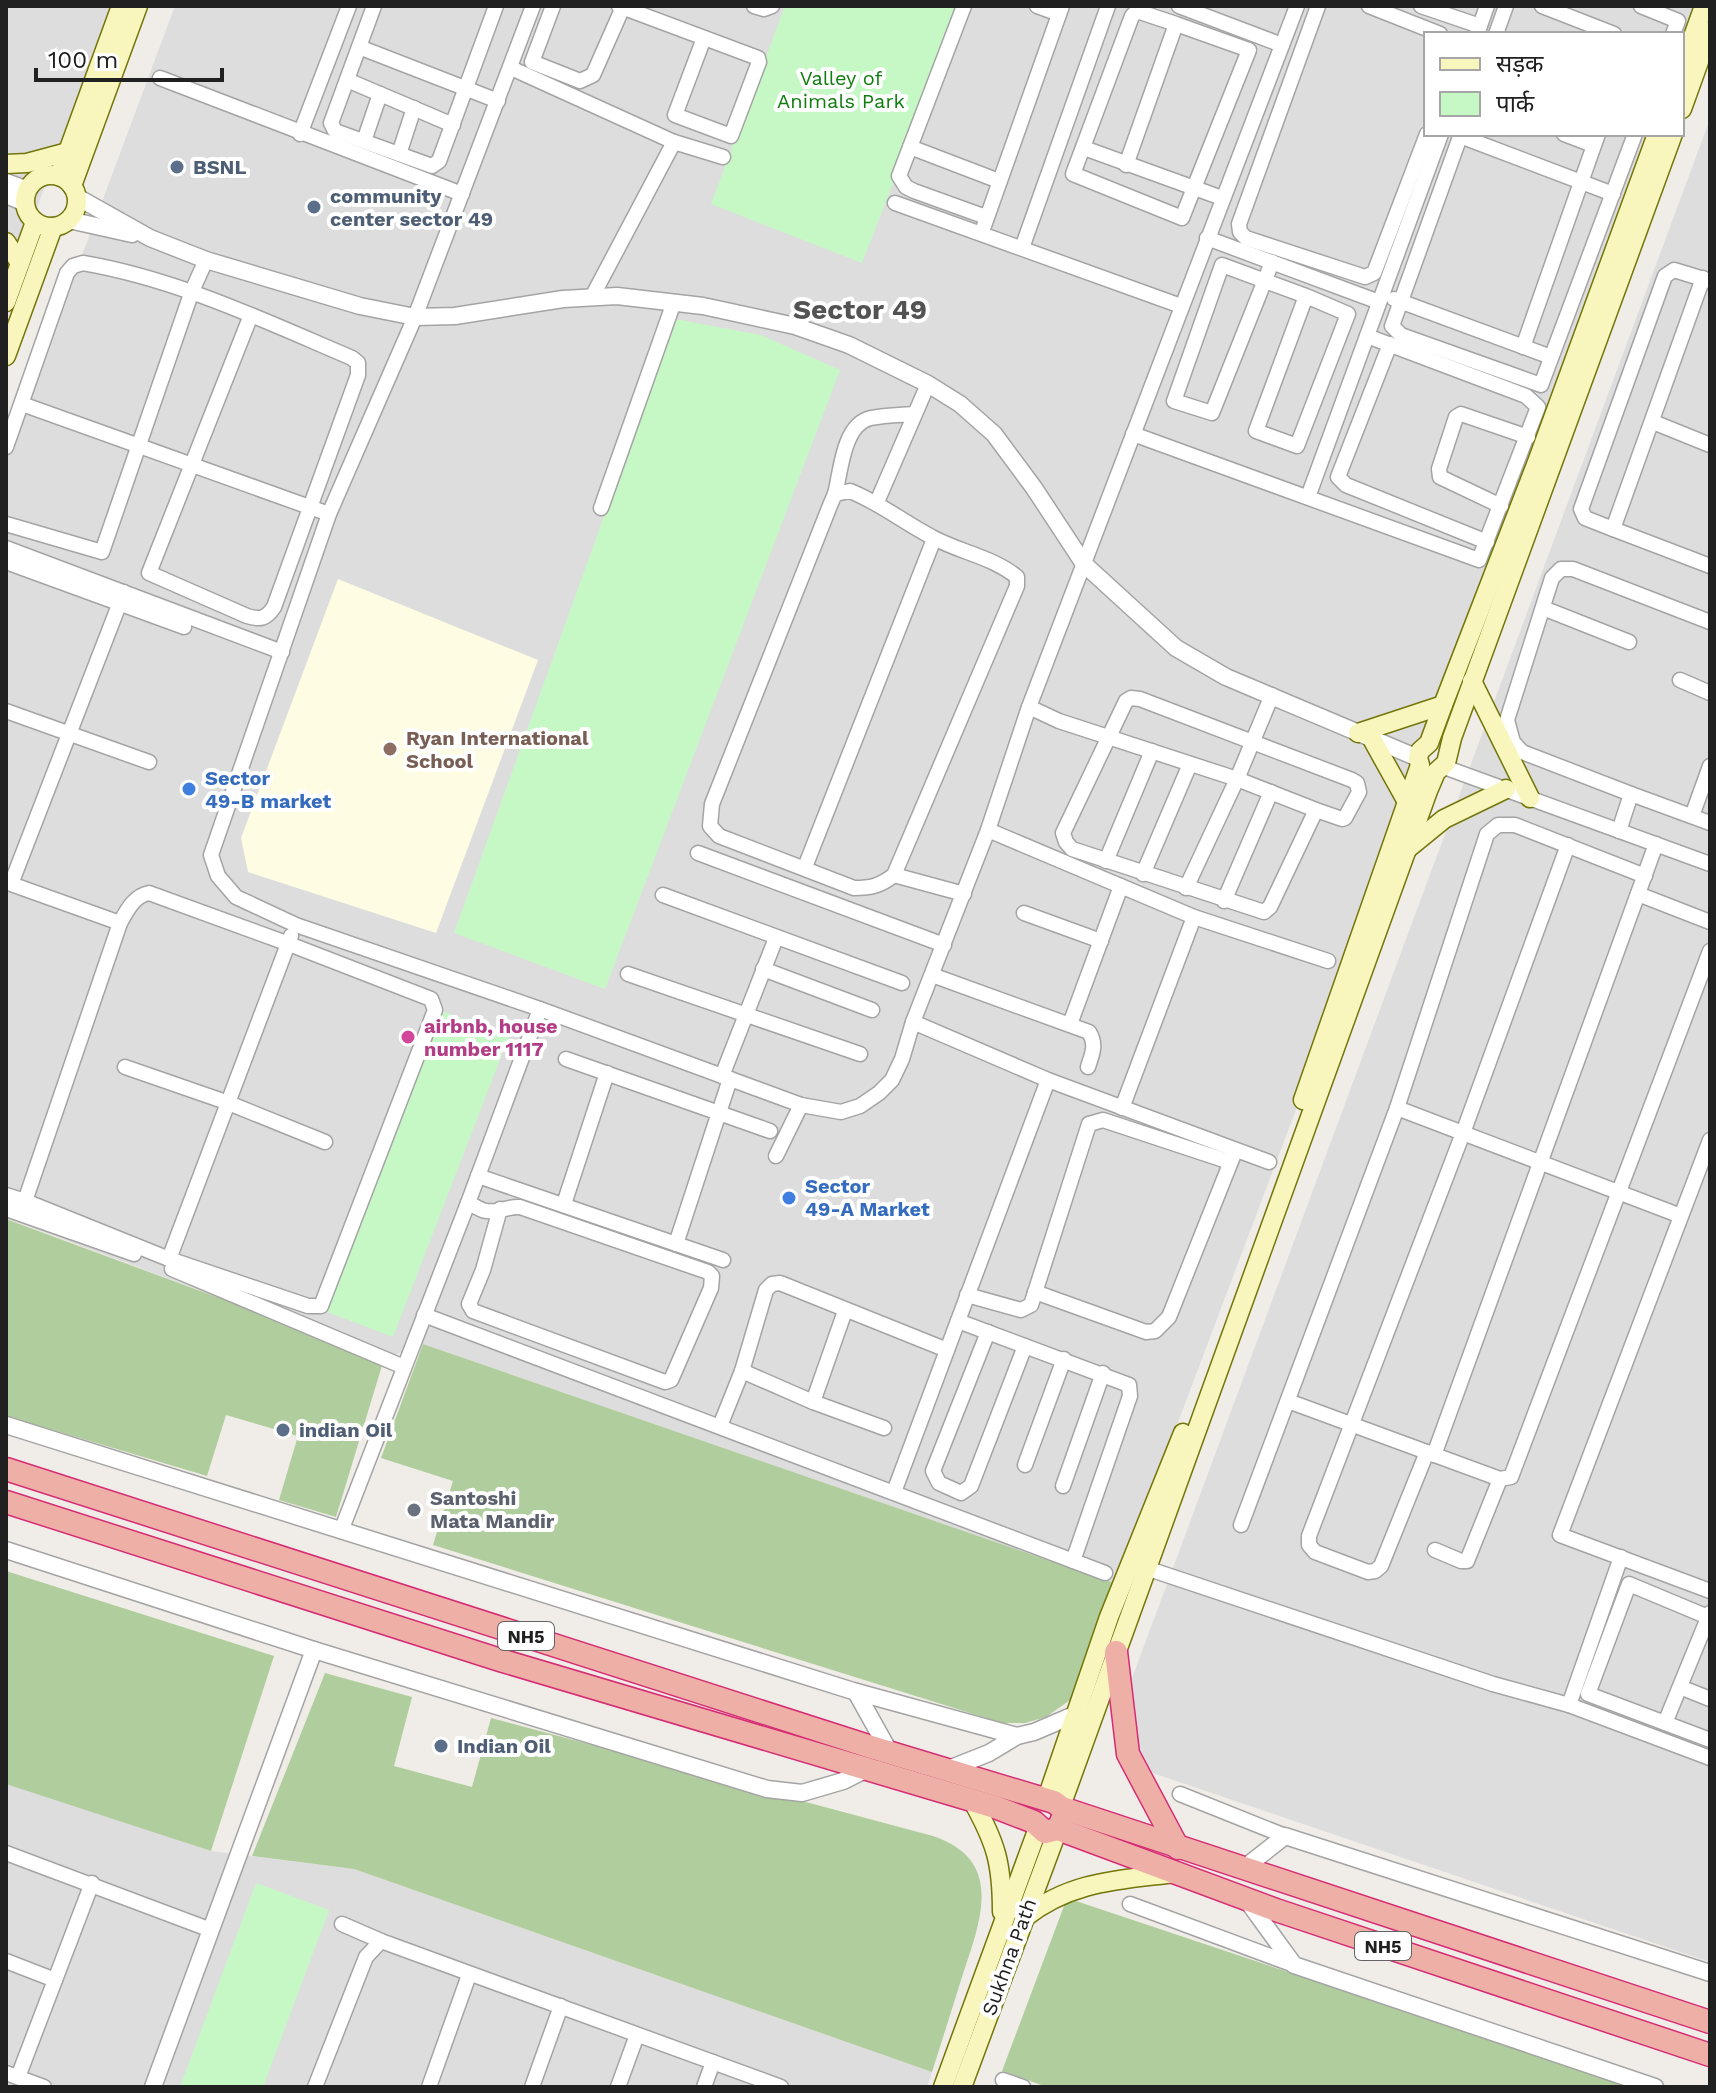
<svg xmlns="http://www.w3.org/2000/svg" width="1716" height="2093" viewBox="0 0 1716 2093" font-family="'Work Sans','Noto Sans Devanagari',sans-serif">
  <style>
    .residential { fill: #dedddd }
    .education { fill: #fefce2 }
    .forest { fill: #b0ce9d }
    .park { fill: #c6f8c6 }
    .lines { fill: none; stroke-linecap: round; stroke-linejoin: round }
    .minor-casing { stroke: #a4a4a4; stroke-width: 17 }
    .tertiary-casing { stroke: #a4a4a4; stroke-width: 19 }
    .secondary-casing { stroke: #737609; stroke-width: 21 }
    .trunk-casing { stroke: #d62c75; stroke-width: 25 }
    .minor { stroke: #fff; stroke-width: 14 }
    .tertiary { stroke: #fff; stroke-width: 16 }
    .secondary { stroke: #f8f6bd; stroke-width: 18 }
    .trunk { stroke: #eeb0a6; stroke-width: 22 }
    .service-dot { fill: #5c6f8a; stroke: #fff; stroke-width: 3 }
    .education-dot { fill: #8d6e63; stroke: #fff; stroke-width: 3 }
    .shop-dot { fill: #3f7fe0; stroke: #fff; stroke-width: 3 }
    .hotel-dot { fill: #d1479c; stroke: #fff; stroke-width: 3 }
    .worship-dot { fill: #6b7280; stroke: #fff; stroke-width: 3 }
    .labels { text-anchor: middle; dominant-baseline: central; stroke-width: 8; stroke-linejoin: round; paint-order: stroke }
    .shield { fill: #fff; stroke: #636363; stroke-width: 2 }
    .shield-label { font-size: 18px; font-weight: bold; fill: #202020 }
    .park-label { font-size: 20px; fill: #107d0f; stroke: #fff }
    .service-label { font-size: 20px; font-weight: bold; fill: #4e5e75; stroke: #fff; text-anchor: start }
    .education-label { font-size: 20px; font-weight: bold; fill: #785e54; stroke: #fff; text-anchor: start }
    .shop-label { font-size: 20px; font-weight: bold; fill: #366cbe; stroke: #fff; text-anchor: start }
    .hotel-label { font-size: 20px; font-weight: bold; fill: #b23c85; stroke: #fff; text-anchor: start }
    .worship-label { font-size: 20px; font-weight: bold; fill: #5b616d; stroke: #fff; text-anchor: start }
    .street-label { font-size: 20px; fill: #202020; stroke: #fff }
    .district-label { font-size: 28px; font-weight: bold; fill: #535353; stroke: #fff }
  </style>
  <rect width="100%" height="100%" fill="#f0ece7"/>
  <!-- residential -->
  <g class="residential">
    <path d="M6,6H111L6,292Z"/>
    <path d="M175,6H1710L1682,86V34H1426V134H1664L1117,1584L423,1344L384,1359L6,1218V459Z"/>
    <path d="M1710,119V1962L1141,1769L1124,1700Z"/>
    <path d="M6,1782L211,1851L354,1869L932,2072L927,2087H6Z"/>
  </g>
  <!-- education -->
  <path class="education" d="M338,579L538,660L436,933L248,872L241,838Z"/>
  <!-- forest -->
  <g class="forest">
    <path d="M6,1219L384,1359L336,1517L279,1500L298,1436L226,1415L207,1476L6,1416Z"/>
    <path d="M423,1344L1117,1584L1073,1698L1046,1717L1025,1723H1002L433,1545L453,1481L381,1458Z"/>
    <path d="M6,1571L274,1656L211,1851L6,1784Z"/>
    <path d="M325,1673L412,1697L394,1766L472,1787L491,1718L933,1836C1007,1861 979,1924 962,1977C952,2009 942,2041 932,2072L354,1869L252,1856Z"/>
    <path d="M1067,1898L1632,2087H1047L1002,2071Z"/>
  </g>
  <!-- park -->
  <g class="park">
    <path d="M785,6H962L862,263L711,204Z"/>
    <path d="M675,319L761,335L840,370L605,989L454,933Z"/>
    <path d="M442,1011L509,1036L393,1337L327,1312Z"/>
    <path d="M256,1883L329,1910L263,2087H180Z"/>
  </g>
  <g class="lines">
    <defs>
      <g id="minor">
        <path d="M374,6L331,123L335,131L432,166L439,161L496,6"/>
        <path d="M533,6L415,317L329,514L211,855L218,876L236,897L296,925L540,1009L801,1105L841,1112L860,1106L879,1093L892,1080L902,1059L913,1022L988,830L1029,707L1297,6"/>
        <path d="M553,6L532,62L580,81L593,75L623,7"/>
        <path d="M619,6L750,55L758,58L759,62L731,136L675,115L704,38"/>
        <path d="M754,6L764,9L772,6"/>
        <path d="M964,6L899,176L906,187L914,191L986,217"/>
        <path d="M1037,6L1059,14"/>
        <path d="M1179,6L1282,45"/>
        <path d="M1318,6L1239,224L1240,232L1246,238L1365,277L1374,273L1427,134"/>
        <path d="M1369,6L1440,34"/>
        <path d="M1421,6L1480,26"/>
        <path d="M1542,6L1614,34"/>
        <path d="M1641,6L1678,21L1673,34"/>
        <path d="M1477,34L1487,6"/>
        <path d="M1496,34L1506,6"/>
        <path d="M359,47L498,101"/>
        <path d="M511,68L674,142L723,157"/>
        <path d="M160,78L462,194"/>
        <path d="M347,80L453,125"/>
        <path d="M300,134L349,6"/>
        <path d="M1461,134L1392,326L1401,335L1541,385L1635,134"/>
        <path d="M1564,134L1593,145"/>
        <path d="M1460,136L1613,194"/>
        <path d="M364,141L380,94"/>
        <path d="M910,147L999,181"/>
        <path d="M1084,148L1222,198"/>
        <path d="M399,154L414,108"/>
        <path d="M1126,165L1176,24L1249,50L1182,218L1073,174L1132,16L1137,11L1176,24"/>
        <path d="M895,203L1181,306"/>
        <path d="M984,226L1062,6"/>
        <path d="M1207,238L1379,302"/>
        <path d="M1022,248L1108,6"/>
        <path d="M1272,262L1265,280L1212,413L1174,401L1222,265L1306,296L1256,431L1297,446L1348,314L1306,296"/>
        <path d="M1703,278L1613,529L1710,566"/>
        <path d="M592,297L674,142"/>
        <path d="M1394,299L1551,357"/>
        <path d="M1390,344L1338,477L1346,485L1487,542"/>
        <path d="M1523,347L1598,134"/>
        <path d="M22,404L329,514"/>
        <path d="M1653,422L1710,445"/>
        <path d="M1133,434L1479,560L1538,407L1526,396L1367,336"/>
        <path d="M6,447L67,273L73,266L83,263C177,279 265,321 352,358L358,363V375L274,607C266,619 260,620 247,616L149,573L251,315"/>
        <path d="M850,491C880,503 903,522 932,537C959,552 993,557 1017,577V586L894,875C880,886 871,888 854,888L719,836L710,826L712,804L831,503L835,494Z"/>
        <path d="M835,494C841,471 843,424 871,418C884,415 900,415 914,414"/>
        <path d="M1308,497L1441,134"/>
        <path d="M877,502L928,384"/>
        <path d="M1501,506L1440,477L1439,469L1456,417L1461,414L1528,437"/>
        <path d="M601,508L674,302"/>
        <path d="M6,524L102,552L192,291L206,260"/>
        <path d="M1613,529L1585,518L1581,509L1665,276L1674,270L1710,281"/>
        <path d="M6,548L282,652"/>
        <path d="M6,562L184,627"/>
        <path d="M1543,608L1629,642"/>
        <path d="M1680,680L1710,693"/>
        <path d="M1272,695L1237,779L1316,810L1270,907L1264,912L1072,849L1066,842L1063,833L1126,701L1131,698L1140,699L1352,780L1357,783L1359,792L1345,818L1342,819L1316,810"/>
        <path d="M1029,707L1059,721L1237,779L1186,888"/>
        <path d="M6,711L149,762"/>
        <path d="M1444,767L1710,864"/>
        <path d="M1631,794L1522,752L1513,742L1507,720L1552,578L1561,569H1573L1710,622"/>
        <path d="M1692,816L1710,766"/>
        <path d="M988,830L1194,917L1328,961"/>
        <path d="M1619,831L1631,794L1710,823"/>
        <path d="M698,853L944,945"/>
        <path d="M1106,861L1152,751"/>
        <path d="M805,867L934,539"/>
        <path d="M1143,874L1190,764"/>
        <path d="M894,875L964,894"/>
        <path d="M1638,894L1710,922"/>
        <path d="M663,895L902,983"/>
        <path d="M1224,901L1271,792"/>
        <path d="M1024,913L1101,941"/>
        <path d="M120,923L11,884L124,592"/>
        <path d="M763,969L872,1010"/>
        <path d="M628,974L860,1054"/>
        <path d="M932,975L1089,1032C1097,1045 1092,1054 1088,1067"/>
        <path d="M913,1022L1048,1080L1269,1162"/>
        <path d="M1070,1024L1121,886"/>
        <path d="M566,1059L770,1131"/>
        <path d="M125,1067L226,1102L325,1142"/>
        <path d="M722,1076L776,938"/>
        <path d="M1122,1108L1194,917"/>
        <path d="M1397,1108L1681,1216"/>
        <path d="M1710,1140L1560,1535L1710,1591"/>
        <path d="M776,1156L801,1105"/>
        <path d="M478,1176L723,1260"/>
        <path d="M6,1195L25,1201L120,923C127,910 134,896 149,893L289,944L431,999L435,1010L321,1306H308L169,1259"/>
        <path d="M468,1203C474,1205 481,1211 487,1211C497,1213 509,1206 520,1207L708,1272L712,1276L711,1288L671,1380L665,1382L473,1311L469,1304L483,1270L500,1209"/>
        <path d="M564,1204L607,1073"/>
        <path d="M6,1209L134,1254"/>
        <path d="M22,1214L25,1201L169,1259L291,936"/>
        <path d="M676,1244L730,1079"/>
        <path d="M172,1269L404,1367"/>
        <path d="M1035,1292L1146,1332L1155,1331L1169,1317L1234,1154"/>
        <path d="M967,1295L1021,1310L1031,1305L1089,1124L1103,1120L1230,1162"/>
        <path d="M424,1315L1105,1573"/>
        <path d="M958,1321L1129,1385L1130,1396L1073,1561"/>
        <path d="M988,1332L933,1471L939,1483L961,1493L971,1486L1025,1346"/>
        <path d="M742,1371L813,1402L845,1311"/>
        <path d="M1288,1401L1500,1479L1511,1477L1710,951"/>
        <path d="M813,1402L884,1428"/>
        <path d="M720,1426L742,1371L766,1290L772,1284L780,1283L947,1350"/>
        <path d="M1427,1452L1381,1566L1375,1571L1368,1572L1315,1552L1309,1545V1536L1463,1133L1568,845"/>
        <path d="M1434,1455L1656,844"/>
        <path d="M1025,1465L1064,1359"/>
        <path d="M1063,1486L1103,1373"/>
        <path d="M894,1492L1048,1080"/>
        <path d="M1241,1525L1397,1108L1487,834L1498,825H1515L1645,876"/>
        <path d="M341,1531L468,1203L540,1009"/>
        <path d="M1435,1550L1461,1561H1467L1500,1479"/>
        <path d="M1621,1557L1569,1705L1710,1758"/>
        <path d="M1146,1568L1493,1684L1569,1705"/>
        <path d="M1710,1613L1665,1723L1710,1740"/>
        <path d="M1680,1687L1710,1699"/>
        <path d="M1665,1723L1588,1694L1629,1584L1708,1617"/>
        <path d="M1180,1794L1285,1836"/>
        <path d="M6,1853L211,1930"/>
        <path d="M1130,1904L1294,1965"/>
        <path d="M342,1924L381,1941"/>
        <path d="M6,1961L55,1980"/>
        <path d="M6,2073L44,2087"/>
        <path d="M18,2077L92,1883"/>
        <path d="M1003,2080L1023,2087"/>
        <path d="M315,2087L366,1957L381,1941L781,2087"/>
        <path d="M429,2087L469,1975"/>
        <path d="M532,2087L561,2006"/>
        <path d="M618,2087L637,2035"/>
        <path d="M704,2087L713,2062"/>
      </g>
      <g id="tertiary">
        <path d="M6,182L28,190"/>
        <path d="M6,195L25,203"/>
        <path d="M77,197L150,238L206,260L360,306L415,317L455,316L563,299L617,296L703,306L795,326L849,345L928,384L960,404L994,434L1034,488L1084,564L1176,648L1226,677L1418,758"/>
        <path d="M69,220L132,234"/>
        <path d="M6,1425L853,1691L1017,1736L1034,1732L1076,1714"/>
        <path d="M6,1550L314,1650L767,1789L802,1793L843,1781L867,1769"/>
        <path d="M856,1692L890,1753"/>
        <path d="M946,1770L989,1753L1017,1736"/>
        <path d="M1243,1869L1285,1836L1710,1973"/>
        <path d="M1246,1899L1294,1965L1655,2087"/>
        <path d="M153,2087L314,1650"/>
      </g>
      <g id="secondary">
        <path d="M1682,67L1704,6"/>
        <path d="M1682,109L1710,31"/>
        <path d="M6,164L27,163L68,152"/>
        <circle cx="51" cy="201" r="26"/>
        <path d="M59,176L121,6"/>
        <path d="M72,186L138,6"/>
        <path d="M6,242L20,263"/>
        <path d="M6,302L35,222"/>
        <path d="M6,356L53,227"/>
        <path d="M1472,681L1530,798"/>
        <path d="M1358,733L1443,705"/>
        <path d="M1372,739L1407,802"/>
        <path d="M1406,850L1444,819L1506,789"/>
        <path d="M1303,1100L1420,765L1418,758L1420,751L1429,743L1443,705L1537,462L1657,134"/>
        <path d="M972,1800C996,1843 1002,1863 1002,1912"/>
        <path d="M1046,1801L1109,1617L1183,1433"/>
        <path d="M1061,1806L1428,791L1436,772L1446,763L1452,738L1673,134"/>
        <path d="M1024,1918C1070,1881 1118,1880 1175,1873"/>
        <path d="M943,2087L1038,1828"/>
        <path d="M962,2087L1058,1829"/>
      </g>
      <g id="trunk">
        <path d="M6,1469L871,1747L1054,1802L1062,1808L1064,1815L1058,1829"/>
        <path d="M6,1502L500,1660L995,1807L1034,1822L1045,1832L1058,1829L1276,1910L1710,2055"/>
        <path d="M1116,1652L1128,1754L1178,1848"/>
        <path d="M1062,1808L1710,2022"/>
      </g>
    </defs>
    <!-- minor casing -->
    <use href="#minor" class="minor-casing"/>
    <!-- tertiary casing -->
    <use href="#tertiary" class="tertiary-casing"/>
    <!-- secondary casing -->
    <use href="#secondary" class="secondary-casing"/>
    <!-- trunk casing -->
    <use href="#trunk" class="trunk-casing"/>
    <!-- minor -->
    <use href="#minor" class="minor"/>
    <!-- tertiary -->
    <use href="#tertiary" class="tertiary"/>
    <!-- secondary -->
    <use href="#secondary" class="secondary"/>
    <!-- trunk -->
    <use href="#trunk" class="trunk"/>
  </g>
  <!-- markers -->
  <g class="service-dot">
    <circle cx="177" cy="167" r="8"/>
    <circle cx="314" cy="207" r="8"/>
    <circle cx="283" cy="1430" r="8"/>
    <circle cx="441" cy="1746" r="8"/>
  </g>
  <circle class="education-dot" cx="390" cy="749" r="8"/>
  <g class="shop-dot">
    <circle cx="189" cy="789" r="8"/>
    <circle cx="789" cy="1198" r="8"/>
  </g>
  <circle class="hotel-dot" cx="408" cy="1037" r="8"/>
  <circle class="worship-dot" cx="414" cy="1510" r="8"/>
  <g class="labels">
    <!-- shield labels -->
    <g class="shield">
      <rect x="498" y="1622" width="56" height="28" rx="6"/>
      <rect x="1355" y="1932" width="56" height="28" rx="6"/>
    </g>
    <g class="shield-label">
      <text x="526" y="1636">NH5</text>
      <text x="1383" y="1946">NH5</text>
    </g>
    <!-- park labels -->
    <g class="park-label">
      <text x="841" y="78">Valley of<tspan x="841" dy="23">Animals Park</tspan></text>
    </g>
    <!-- service labels -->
    <g class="service-label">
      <text x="193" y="167">BSNL</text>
      <text x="330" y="196">community<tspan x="330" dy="23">center sector 49</tspan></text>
      <text x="299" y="1430">indian Oil</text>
      <text x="457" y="1746">Indian Oil</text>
    </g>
    <!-- education labels -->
    <g class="education-label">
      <text x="406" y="738">Ryan International<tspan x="406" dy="23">School</tspan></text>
    </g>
    <!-- shop labels -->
    <g class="shop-label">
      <text x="205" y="778">Sector<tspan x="205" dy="23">49-B market</tspan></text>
      <text x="805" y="1186">Sector<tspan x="805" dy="23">49-A Market</tspan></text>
    </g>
    <!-- hotel labels -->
    <g class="hotel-label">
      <text x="424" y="1026">airbnb, house<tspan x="424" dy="23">number 1117</tspan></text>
    </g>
    <!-- worship labels -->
    <g class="worship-label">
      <text x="430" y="1498">Santoshi<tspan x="430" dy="23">Mata Mandir</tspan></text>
    </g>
    <!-- street labels -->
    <g class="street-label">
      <text transform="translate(1009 1957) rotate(-70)">Sukhna Path</text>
    </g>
    <!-- district labels -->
    <g class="district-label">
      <text x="860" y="309">Sector 49</text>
    </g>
  </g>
  <!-- border -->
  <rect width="1716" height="2093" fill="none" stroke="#202020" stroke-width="16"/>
  <!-- legend -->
  <rect x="1424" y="32" width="260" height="104" fill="#ffffff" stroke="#a6a6a6" stroke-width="2"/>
  <rect x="1440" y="58" width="40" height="12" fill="#f8f6bd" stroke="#a6a6a6" stroke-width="2"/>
  <text x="1496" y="72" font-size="24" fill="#202020">सड़क</text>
  <rect x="1440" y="92" width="40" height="24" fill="#c6f8c6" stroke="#a6a6a6" stroke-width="2"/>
  <text x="1496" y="112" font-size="24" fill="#202020">पार्क</text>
  <!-- scale -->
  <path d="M36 68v12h186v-12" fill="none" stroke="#202020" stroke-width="4"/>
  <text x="48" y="68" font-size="24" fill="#202020" stroke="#ffffff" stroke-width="6" paint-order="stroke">100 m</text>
</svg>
